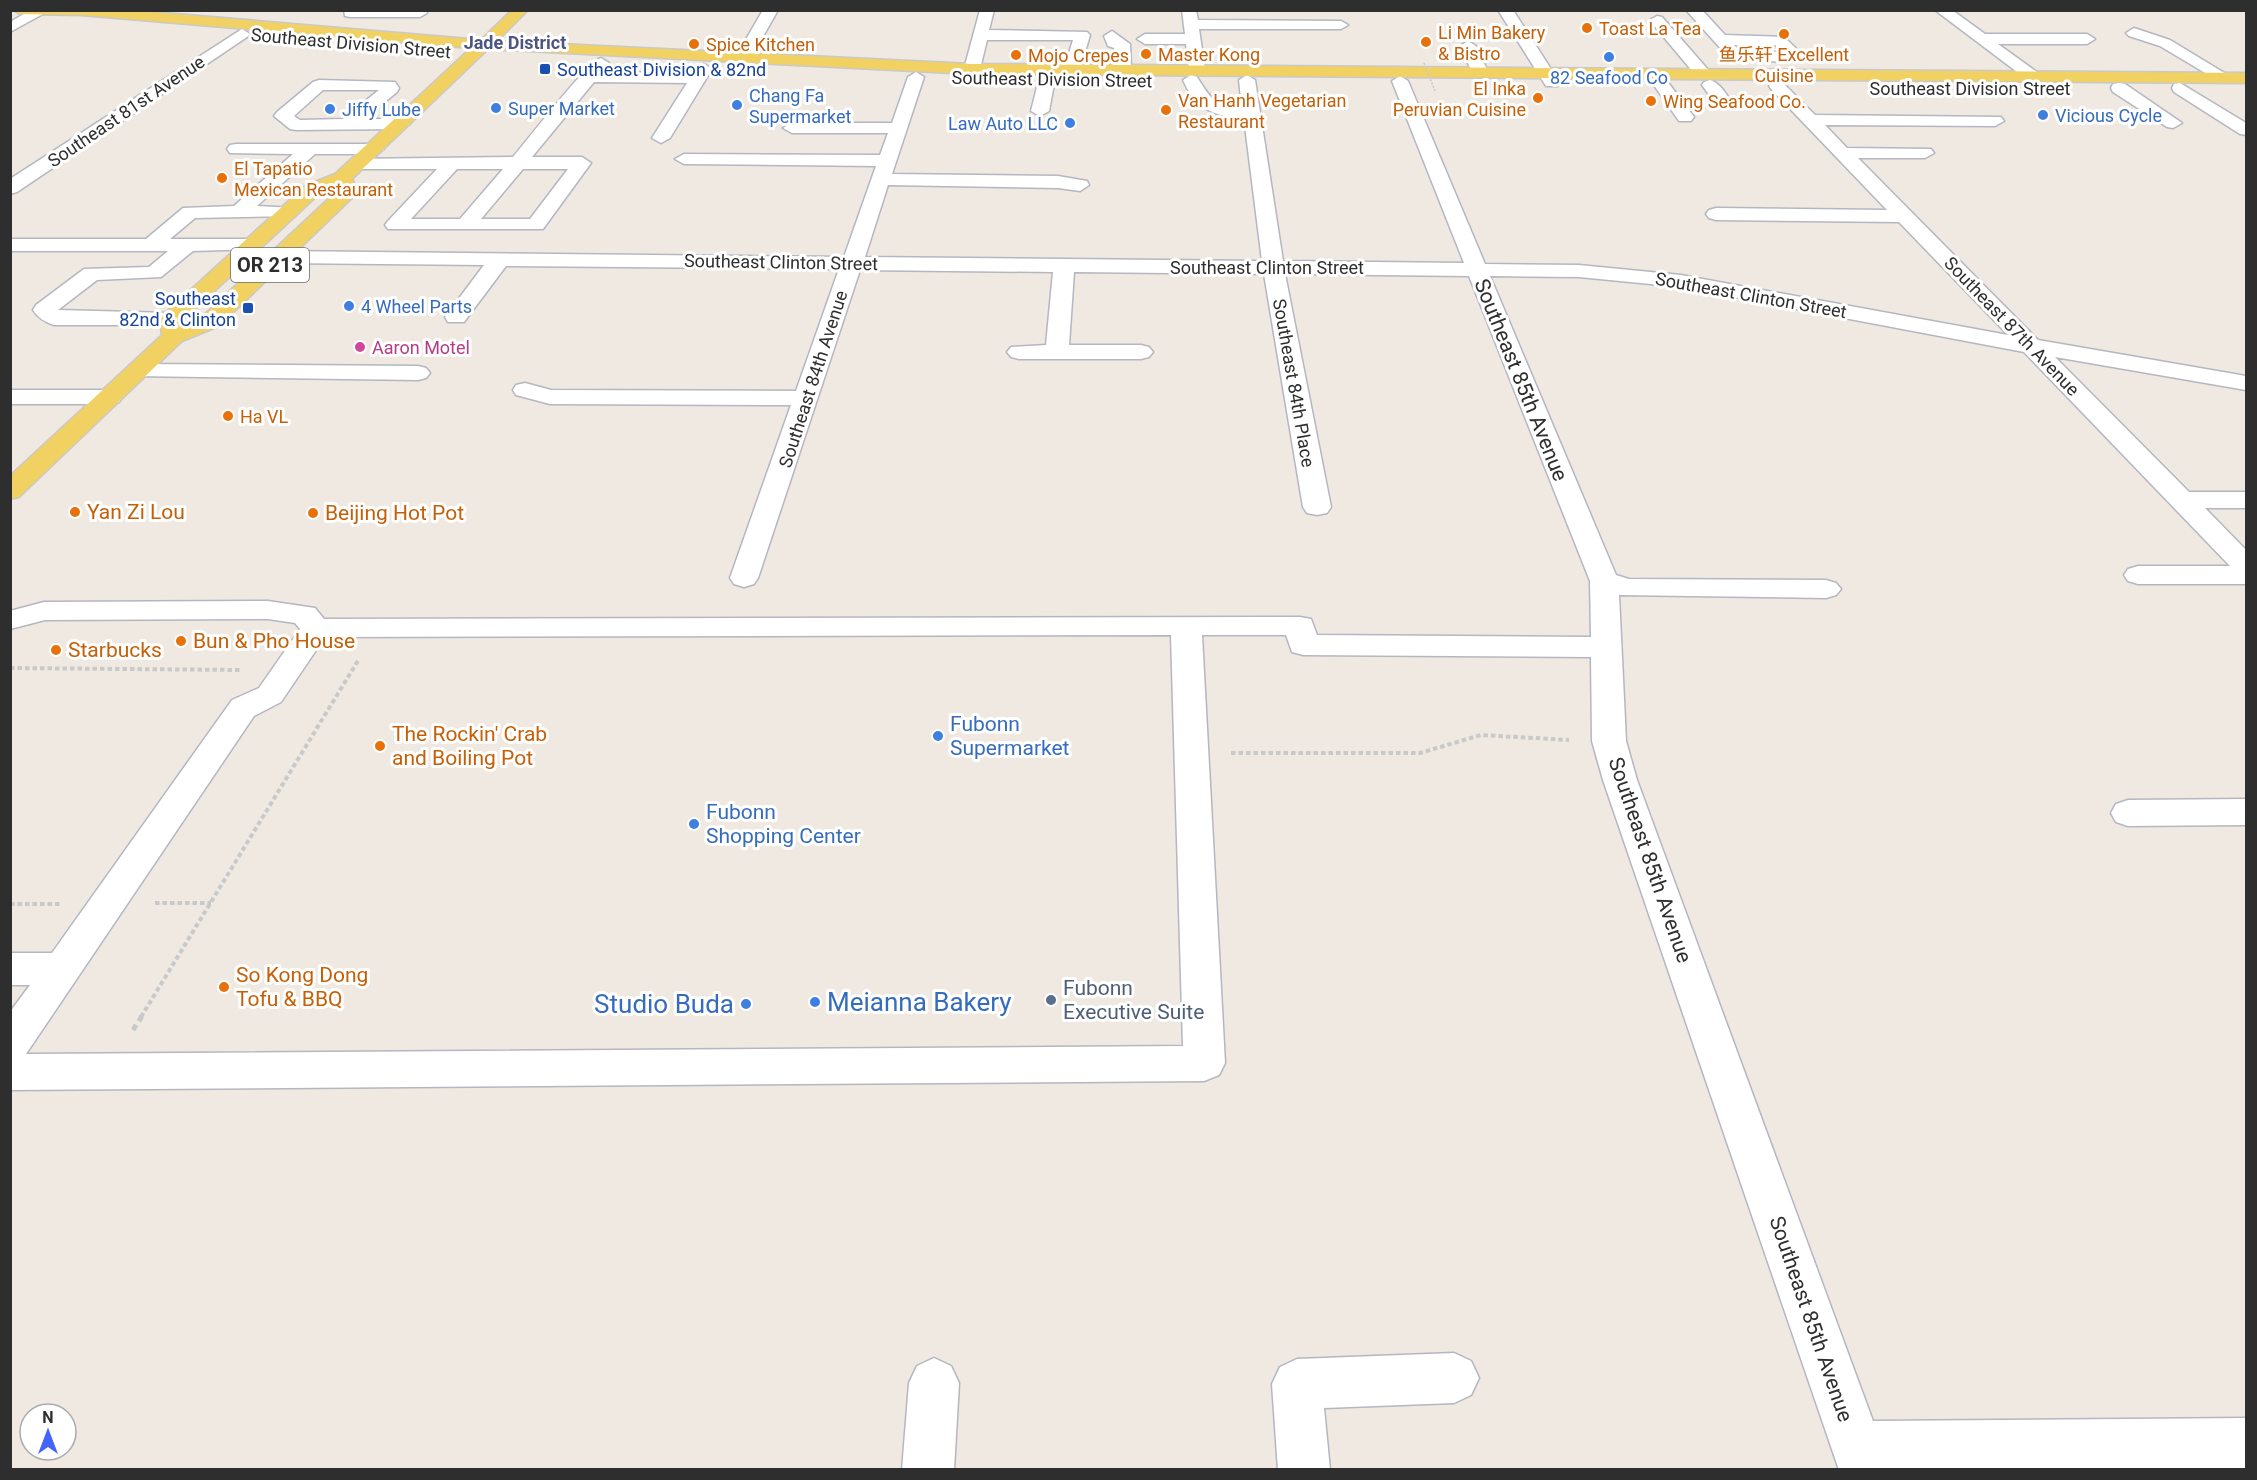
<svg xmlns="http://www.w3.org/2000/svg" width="2257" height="1480" viewBox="0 0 2257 1480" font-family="Roboto,'Noto Sans SC',sans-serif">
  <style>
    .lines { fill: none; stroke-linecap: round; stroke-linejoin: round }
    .minor-casing { stroke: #b4b7c1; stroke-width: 3 }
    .major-casing { stroke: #c9c9c9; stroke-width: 3 }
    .path-far1 { stroke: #c9c9c9; stroke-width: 4; stroke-dasharray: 4.5 3; stroke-linecap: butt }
    .path { stroke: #c9c9c9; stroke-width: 5; stroke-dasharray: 6 4.5; stroke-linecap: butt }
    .minor { fill: #fff; fill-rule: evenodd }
    .major { fill: #f2d163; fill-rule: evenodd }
    .path-bridge { stroke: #c9c9c9; stroke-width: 1.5; stroke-dasharray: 2 1.5; stroke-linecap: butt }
    .food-dot { fill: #e8710a; stroke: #fff; stroke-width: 2 }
    .shop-dot { fill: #3f7fe0; stroke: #fff; stroke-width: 2 }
    .transit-dot { fill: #1a4fb4; stroke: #fff; stroke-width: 2 }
    .hotel-dot { fill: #d1479c; stroke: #fff; stroke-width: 2 }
    .service-dot { fill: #5c6f8a; stroke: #fff; stroke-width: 2 }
    .labels { text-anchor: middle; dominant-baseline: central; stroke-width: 6; stroke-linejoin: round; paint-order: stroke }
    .far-food-label { font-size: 18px; fill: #c56008; stroke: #fff; text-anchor: start }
    .far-neighbourhood-label { font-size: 18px; font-weight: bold; fill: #4d5680; stroke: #fff }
    .far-street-label { font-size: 18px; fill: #2e2e2e; stroke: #fff }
    .far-transit-label { font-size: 18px; fill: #164399; stroke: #fff; text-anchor: start }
    .far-shop-label { font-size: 18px; fill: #366cbe; stroke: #fff; text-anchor: start }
    .far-hotel-label { font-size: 18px; fill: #b23c85; stroke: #fff; text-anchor: start }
    .shield { fill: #fff; stroke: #6d6d6d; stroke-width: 1.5 }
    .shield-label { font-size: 20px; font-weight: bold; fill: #2e2e2e }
    .street-label { font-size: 21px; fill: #2e2e2e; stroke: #fff }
    .food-label { font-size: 21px; fill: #c56008; stroke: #fff; text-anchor: start }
    .shop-label { font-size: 21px; fill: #366cbe; stroke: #fff; text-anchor: start }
    .service-label { font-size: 21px; fill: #4e5e75; stroke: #fff; text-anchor: start }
    .near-shop-label { font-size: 26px; fill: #366cbe; stroke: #fff; text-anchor: start }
  </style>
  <rect width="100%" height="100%" fill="#efe9e1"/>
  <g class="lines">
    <defs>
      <g id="minor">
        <path d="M31,10H50L10,32V22Z"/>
        <path d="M344,10H426L427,13L420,17H350L345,16Z"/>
        <path d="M763,10H778L748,63H736L734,60Z"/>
        <path d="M980,10H994L989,30L1087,32L1090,35L1080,70L1072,75L1064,70L1073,40H987L980,69L978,72H966L964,69Z"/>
        <path d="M1182,10H1196L1198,20L1341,21L1348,25L1341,29H1199L1205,70L1197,75L1189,70L1186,44H1145L1137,39L1145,34H1185Z"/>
        <path d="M1498,10H1513L1560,83L1558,86H1546Z"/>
        <path d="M1686,10H1702L1725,35L1784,37L1805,57L1797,62L1731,60ZM1734,45H1775L1783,52H1741Z"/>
        <path d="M1935,10H1952L1985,34H2087L2095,39L2087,44H1998L2041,75L2043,78L2041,81H2029Z"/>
        <path d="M1657,16L1662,17L1710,72L1712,75L1710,78H1698L1652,23L1650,20Z"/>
        <path d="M2134,28L2170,40L2231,77L2229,80H2217L2160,46L2129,36L2126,33Z"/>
        <path d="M242,29L250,34L247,37L17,192L10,194V179Z"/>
        <path d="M1112,31L1130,44L1131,70L1129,73H1117L1114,48L1108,46L1104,36Z"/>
        <path d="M1468,41L1476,46L1488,72L1486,75H1474L1472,72L1460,46Z"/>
        <path d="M601,58L609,63L602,72L693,73L698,66L704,64L712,69L670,138L661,143L652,138L687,83L594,82L532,157H582L591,163L543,229H388L385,225L388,221L437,169H360L351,163L353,159L513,157C527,141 587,62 601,58ZM457,169H503L460,219H411ZM523,169H568L530,219H481Z"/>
        <path d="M916,72L924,77L892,174L1058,176L1087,181L1089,185L1080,191L1058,188L888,185L865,257L1262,261L1244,118C1214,117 1195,108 1183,80L1191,75L1197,77C1211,99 1214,106 1242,108L1239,80L1247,75L1255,80L1283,261L1464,263L1392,81L1400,76L1408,81L1485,264L1579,265L1681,275L2008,335L1899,222L1716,220L1709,218L1706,214L1709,210L1716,208L1887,210L1771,89L1769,86L1771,83H1783L1815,115L2001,117L2004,121L1995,126L1825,125L1847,148L1931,149L1934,153L1925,158H1858L2038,340L2246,376V390L2055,357L2189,492H2246V508H2205L2246,550V584H2138L2128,581L2124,575L2128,569L2138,566H2230L2024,352L1681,287L1579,277L1490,276L1616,575L1629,579L1826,580L1836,583L1841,589L1836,595L1826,598L1619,595L1626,741L1637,780L1873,1421L2246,1418V1468L1839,1470L1603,780L1592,741L1591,657L1303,655L1292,652L1286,635H1202L1225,1063L1219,1075L1204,1081L10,1090V1012L30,985H10V953H52L232,700L259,688L300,629L295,623L268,619L45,620L10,629V611L44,602L268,601L315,608L324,619L1300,617L1311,619L1317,635L1591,637L1590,581L1469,276L1285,274L1331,507L1327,513L1317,515L1307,513L1303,507L1264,274L1074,272L1069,345H1141L1149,347L1153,352L1149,357L1141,359H1019L1011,357L1007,352L1011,347L1046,345L1053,272L860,270L758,578L754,584L744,587L734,584L730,578L791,405L550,404L516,395L513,390L516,385L525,383L551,390L796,391L839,269L506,266L464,322H448L445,317L484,265L279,263L272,261L269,257L272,253L279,251L844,257L876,166L684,164L675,159L684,154L880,155L888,133H792L783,128L792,123H892L908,77ZM1171,635L1183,1046L26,1054L254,716L281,702L325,637Z"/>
        <path d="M1047,74L1055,79L1049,111L1040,116L1031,111L1039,79Z"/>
        <path d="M1661,79L1667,81L1694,117L1691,121H1679L1653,84Z"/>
        <path d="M319,80L395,82L399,88L397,92L364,119H401L410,124L401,129L296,130L290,129L274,116L277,112L313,82ZM323,90H379L343,119L300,120L294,116Z"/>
        <path d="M1710,80C1720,83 1727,95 1732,103L1730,107H1718L1702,85L1704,82Z"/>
        <path d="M2119,83L2125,84L2182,123L2173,128L2167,127L2113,92L2111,88L2113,84Z"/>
        <path d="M2180,83L2246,123V135L2240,134L2174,92L2172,88L2174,84Z"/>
        <path d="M236,144H375L384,149L375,154H315L257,206L295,208L298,212L295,216L195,218L170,239H252L259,241L262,245L259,249L193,251L161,277L97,280L58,310L171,313L179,315L182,320L179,325H54C45,322 38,318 33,310L36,305L84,269L149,267L168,251H10V239H146L183,208L234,206L293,154L230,153L227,149L230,145Z"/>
        <path d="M139,364L418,366L426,368L430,373L426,378L418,380L131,376L127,371L131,366Z"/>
        <path d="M10,390H110L119,392L122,397L119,402L110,404H10Z"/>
        <path d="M2246,799V825L2128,826L2116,822L2111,813L2116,804L2128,800Z"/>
        <path d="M1454,1353L1471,1361L1479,1378L1471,1395L1454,1403L1324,1408L1330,1470H1278L1272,1384L1280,1367L1297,1359Z"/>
        <path d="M934,1358L951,1366L959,1383L954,1470H902L909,1383L917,1366Z"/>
      </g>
      <path id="major" d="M13,10H128L481,40L512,10H528L497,41L972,64L2246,73V83L972,74L488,49L352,179L358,191L355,195L219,326L182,341L19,497L10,499V476L162,335L160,320L163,315L305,186L335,174L471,48L81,15L20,14ZM337,187L338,190L203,316L183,324L182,321L319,194Z"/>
    </defs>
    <!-- minor casing -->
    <use href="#minor" class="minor-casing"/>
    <!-- major casing -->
    <use href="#major" class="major-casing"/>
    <!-- path-far1 -->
    <g class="path-far1">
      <path d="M10,668L241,670"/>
      <path d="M1231,753H1420L1481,735L1569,740"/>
      <path d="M155,903H211"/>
      <path d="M10,904H61"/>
      <path d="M141,1017L359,659"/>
    </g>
    <!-- path -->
    <path class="path" d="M133,1030L142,1016"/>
    <!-- minor -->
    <use href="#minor" class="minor"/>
    <!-- major -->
    <use href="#major" class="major"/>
    <!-- path-bridge -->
    <path class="path-bridge" d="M1424,63L1435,91"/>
  </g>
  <!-- markers -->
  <g class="food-dot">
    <circle cx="1587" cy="28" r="6"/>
    <circle cx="1784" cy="34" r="6"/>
    <circle cx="1426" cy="42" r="6"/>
    <circle cx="694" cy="44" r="6"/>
    <circle cx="1146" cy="54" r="6"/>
    <circle cx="1016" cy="55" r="6"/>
    <circle cx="1538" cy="98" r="6"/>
    <circle cx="1651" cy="101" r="6"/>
    <circle cx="1166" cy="110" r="6"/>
    <circle cx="222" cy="178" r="6"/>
    <circle cx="228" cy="416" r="6"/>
    <circle cx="75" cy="512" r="6"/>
    <circle cx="313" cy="513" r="6"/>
    <circle cx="181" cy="641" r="6"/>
    <circle cx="56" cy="650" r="6"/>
    <circle cx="380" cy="746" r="6"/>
    <circle cx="224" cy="987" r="6"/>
  </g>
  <g class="shop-dot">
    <circle cx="1609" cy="57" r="6"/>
    <circle cx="737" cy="105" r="6"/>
    <circle cx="496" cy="108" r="6"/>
    <circle cx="330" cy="109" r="6"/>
    <circle cx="2043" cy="115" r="6"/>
    <circle cx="1070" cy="123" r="6"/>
    <circle cx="349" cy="306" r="6"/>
    <circle cx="938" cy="736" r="6"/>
    <circle cx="694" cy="824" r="6"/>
    <circle cx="815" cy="1002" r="6"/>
    <circle cx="746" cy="1004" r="6"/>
  </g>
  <g class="transit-dot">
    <rect x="539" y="63" width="12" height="12" rx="3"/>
    <rect x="242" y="302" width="12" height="12" rx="3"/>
  </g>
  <circle class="hotel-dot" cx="360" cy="347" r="6"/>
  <circle class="service-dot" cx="1051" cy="1000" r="6"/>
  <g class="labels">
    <!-- far-food labels -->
    <g class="far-food-label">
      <text x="1599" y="28">Toast La Tea</text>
      <text x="1438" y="32">Li Min Bakery<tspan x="1438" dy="21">&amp; Bistro</tspan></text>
      <text x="706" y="44">Spice Kitchen</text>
      <text x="1158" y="54">Master Kong</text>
      <text x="1784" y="54" text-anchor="middle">鱼乐轩 Excellent<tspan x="1784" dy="21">Cuisine</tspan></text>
      <text x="1028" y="55">Mojo Crepes</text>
      <text x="1526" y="88" text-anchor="end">El Inka<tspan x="1526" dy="21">Peruvian Cuisine</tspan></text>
      <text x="1178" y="100">Van Hanh Vegetarian<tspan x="1178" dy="21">Restaurant</tspan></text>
      <text x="1663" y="101">Wing Seafood Co.</text>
      <text x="234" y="168">El Tapatio<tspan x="234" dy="21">Mexican Restaurant</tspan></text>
      <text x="240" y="416">Ha VL</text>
    </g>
    <!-- far-neighbourhood labels -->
    <g class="far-neighbourhood-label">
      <text x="515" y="42">Jade District</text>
    </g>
    <!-- far-street labels -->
    <g class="far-street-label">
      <text transform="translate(351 43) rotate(5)">Southeast Division Street</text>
      <text transform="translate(1052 79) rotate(1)">Southeast Division Street</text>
      <text x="1970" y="88">Southeast Division Street</text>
      <text transform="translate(126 111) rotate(-34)">Southeast 81st Avenue</text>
      <text transform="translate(781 262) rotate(1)">Southeast Clinton Street</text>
      <text x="1267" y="267">Southeast Clinton Street</text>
      <text transform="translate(1751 295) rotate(10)">Southeast Clinton Street</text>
      <text transform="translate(2012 326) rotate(46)">Southeast 87th Avenue</text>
      <text transform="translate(813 379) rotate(-72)">Southeast 84th Avenue</text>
      <text transform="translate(1294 383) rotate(80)">Southeast 84th Place</text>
    </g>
    <!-- far-transit labels -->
    <g class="far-transit-label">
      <text x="557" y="69">Southeast Division &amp; 82nd</text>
      <text x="236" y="298" text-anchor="end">Southeast<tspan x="236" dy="21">82nd &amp; Clinton</tspan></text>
    </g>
    <!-- far-shop labels -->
    <g class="far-shop-label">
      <text x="1609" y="77" text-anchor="middle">82 Seafood Co</text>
      <text x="749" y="95">Chang Fa<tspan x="749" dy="21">Supermarket</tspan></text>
      <text x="508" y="108">Super Market</text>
      <text x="342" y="109">Jiffy Lube</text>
      <text x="2055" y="115">Vicious Cycle</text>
      <text x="1058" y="123" text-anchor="end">Law Auto LLC</text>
      <text x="361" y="306">4 Wheel Parts</text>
    </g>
    <!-- far-hotel labels -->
    <g class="far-hotel-label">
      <text x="372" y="347">Aaron Motel</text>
    </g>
    <!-- shield labels -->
    <rect class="shield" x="231" y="248" width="78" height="34" rx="4.5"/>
    <g class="shield-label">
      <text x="270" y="265">OR 213</text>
    </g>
    <!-- street labels -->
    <g class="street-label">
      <text transform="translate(1521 380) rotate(68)">Southeast 85th Avenue</text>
      <text transform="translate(1650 860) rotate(71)">Southeast 85th Avenue</text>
      <text transform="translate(1811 1319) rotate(71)">Southeast 85th Avenue</text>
    </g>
    <!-- food labels -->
    <g class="food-label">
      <text x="87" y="512">Yan Zi Lou</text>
      <text x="325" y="513">Beijing Hot Pot</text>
      <text x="193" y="641">Bun &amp; Pho House</text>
      <text x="68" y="650">Starbucks</text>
      <text x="392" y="734">The Rockin' Crab<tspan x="392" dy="24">and Boiling Pot</tspan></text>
      <text x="236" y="975">So Kong Dong<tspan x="236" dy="24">Tofu &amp; BBQ</tspan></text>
    </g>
    <!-- shop labels -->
    <g class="shop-label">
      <text x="950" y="724">Fubonn<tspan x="950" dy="24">Supermarket</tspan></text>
      <text x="706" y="812">Fubonn<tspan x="706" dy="24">Shopping Center</tspan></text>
    </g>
    <!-- service labels -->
    <g class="service-label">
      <text x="1063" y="988">Fubonn<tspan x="1063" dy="24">Executive Suite</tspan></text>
    </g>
    <!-- near-shop labels -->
    <g class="near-shop-label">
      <text x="827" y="1002">Meianna Bakery</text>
      <text x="734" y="1004" text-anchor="end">Studio Buda</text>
    </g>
  </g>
  <!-- border -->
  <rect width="2257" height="1480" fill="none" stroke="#2e2e2e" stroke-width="24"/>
  <!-- north arrow -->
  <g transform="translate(48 1432)"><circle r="28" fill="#ffffff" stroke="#ababab" stroke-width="1.5"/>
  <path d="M0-4.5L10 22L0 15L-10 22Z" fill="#4264fb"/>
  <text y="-9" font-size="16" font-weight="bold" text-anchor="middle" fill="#2e2e2e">N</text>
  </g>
</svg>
